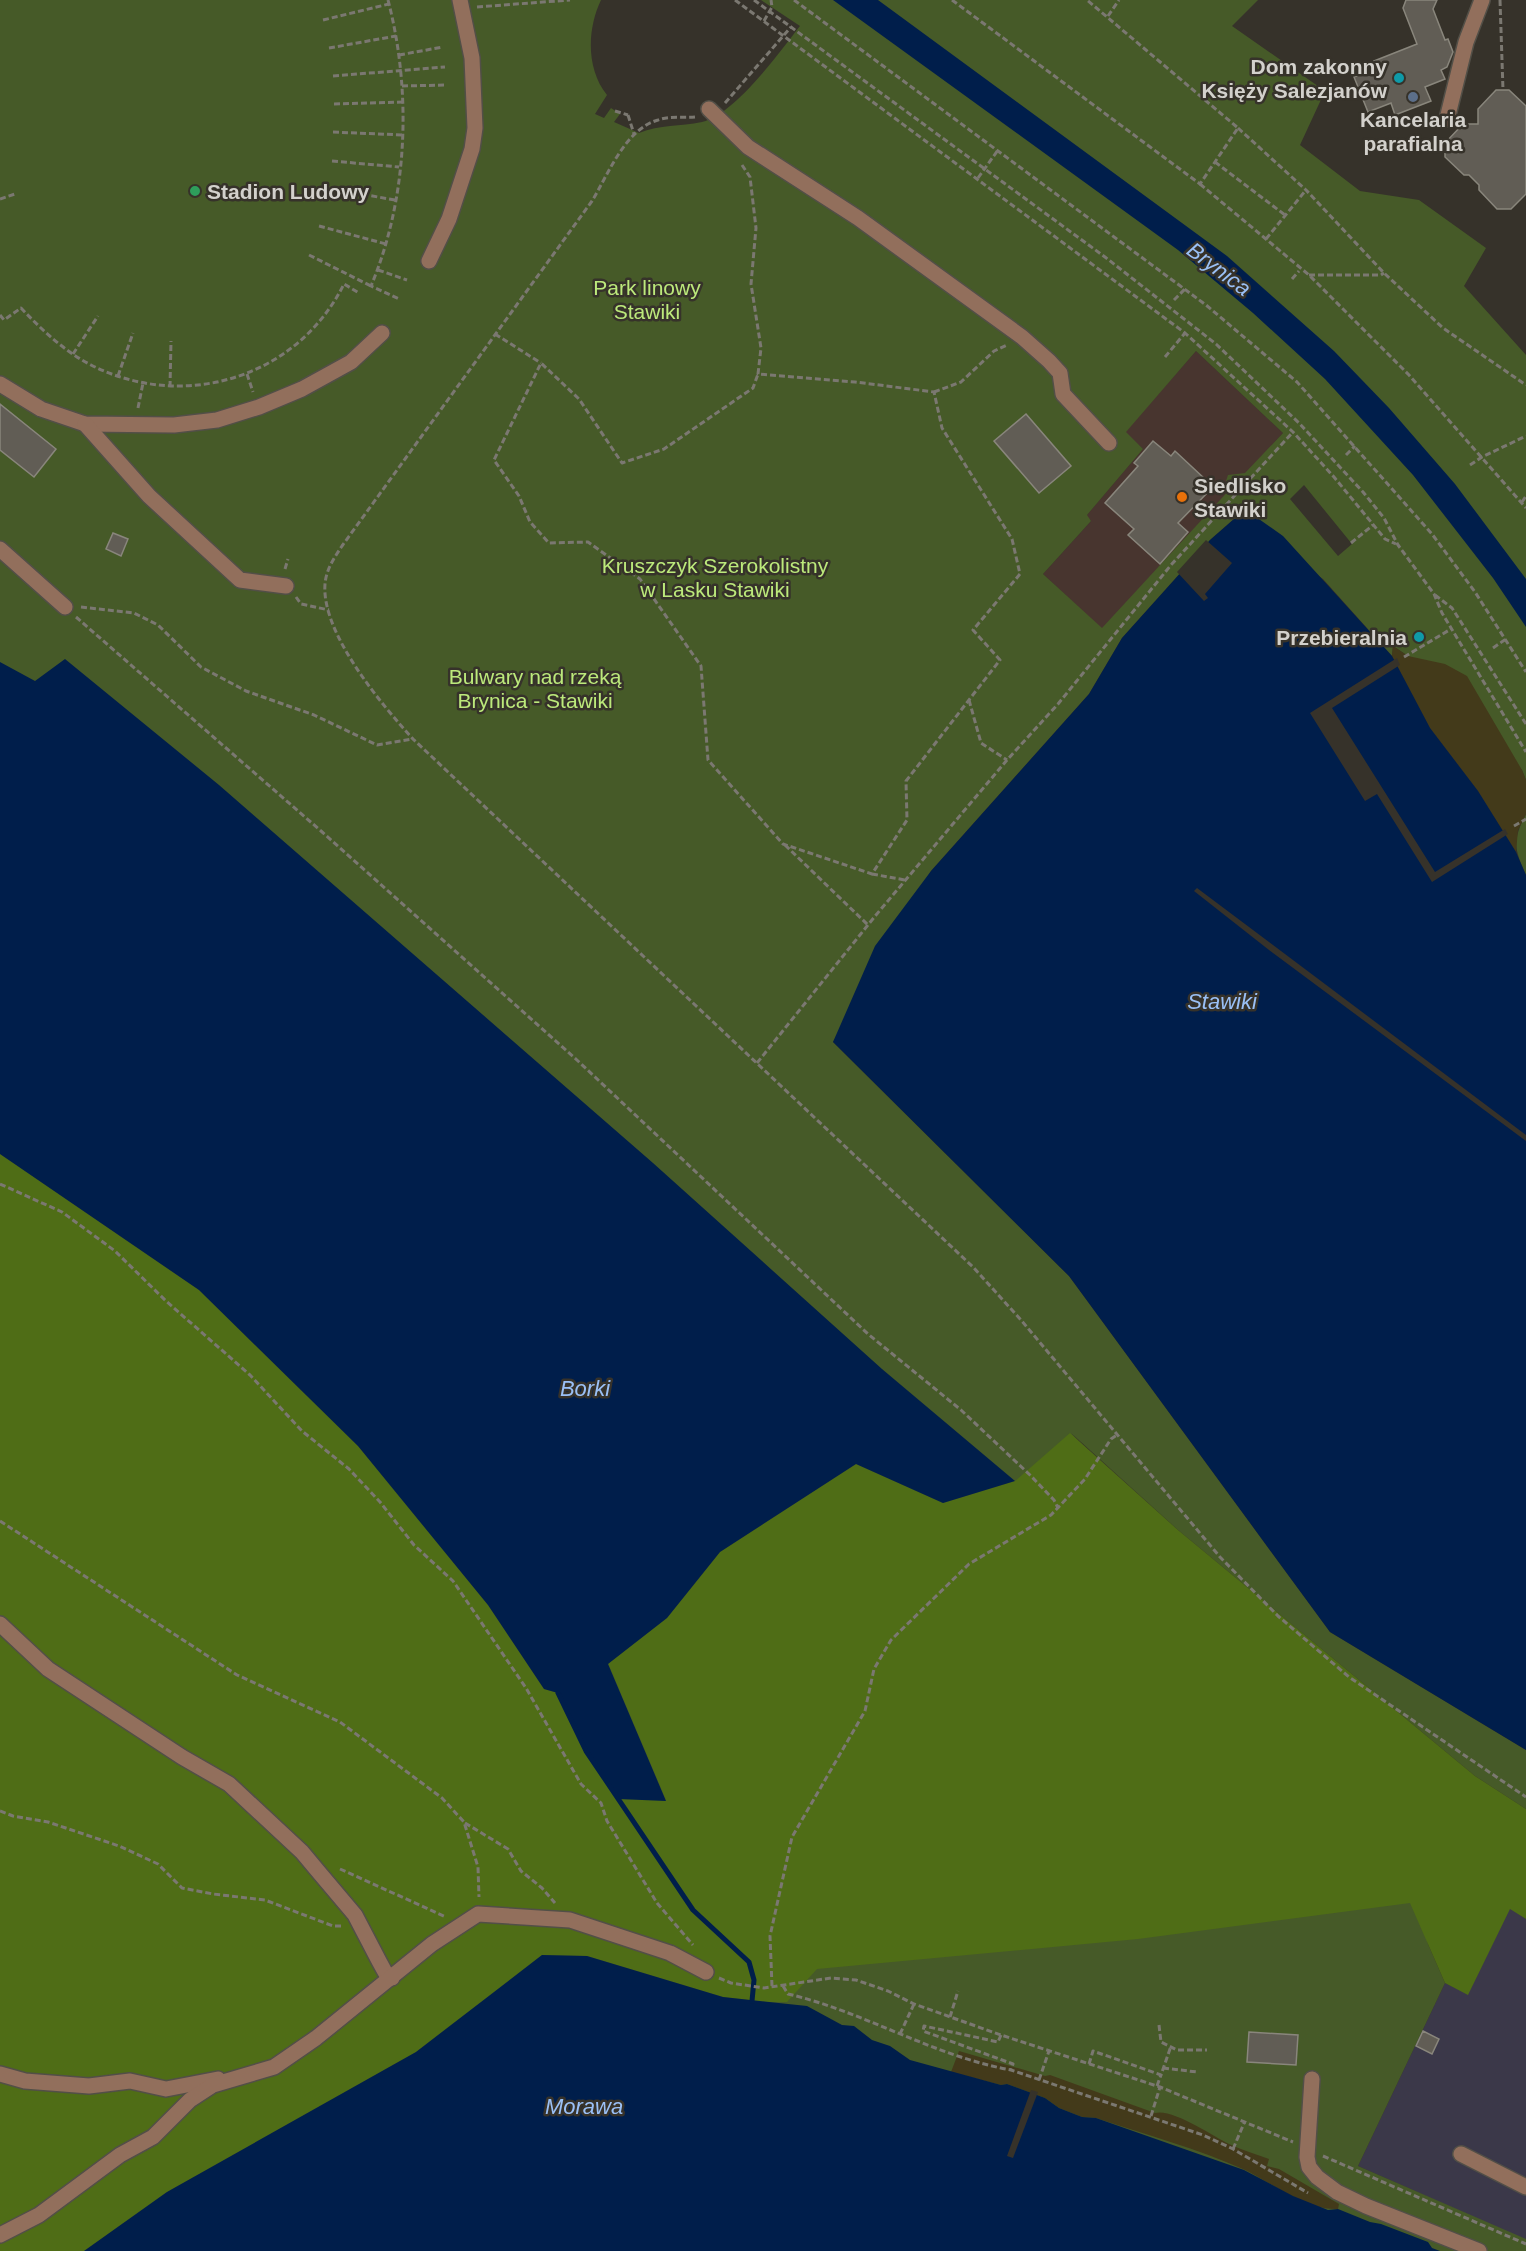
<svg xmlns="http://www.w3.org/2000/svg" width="1526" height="2251" viewBox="0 0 1526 2251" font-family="Arial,sans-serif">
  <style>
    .commercial { fill: #48352f }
    .industrial { fill: #3b3849 }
    .green { fill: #465a28; fill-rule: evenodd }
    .forest { fill: #4f6d16 }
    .sand { fill: #433a1a }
    .water { fill: #001e4b }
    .pier { fill: #36322a }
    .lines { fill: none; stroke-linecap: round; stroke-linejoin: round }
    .stream { stroke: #001e4b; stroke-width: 5 }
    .building { fill: #615d55; stroke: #89867c; stroke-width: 1.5 }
    .minor-casing { stroke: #524f47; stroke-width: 18 }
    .path { stroke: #7b7871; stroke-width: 3; stroke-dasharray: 6 3; stroke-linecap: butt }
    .minor { stroke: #926f5c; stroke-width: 15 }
    .culture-dot { fill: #0f9aa8; stroke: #36322a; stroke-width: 2 }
    .service-dot { fill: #5c6f8a; stroke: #36322a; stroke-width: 2 }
    .leisure-dot { fill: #2e9e5b; stroke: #36322a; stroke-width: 2 }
    .food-dot { fill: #e8710a; stroke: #36322a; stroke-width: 2 }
    .labels { text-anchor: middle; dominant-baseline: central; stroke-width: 5; stroke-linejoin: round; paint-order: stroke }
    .poi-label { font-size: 21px; font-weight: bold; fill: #d3d1cc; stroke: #36322a; text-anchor: end }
    .park-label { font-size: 21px; fill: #bce97b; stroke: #36322a }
    .water-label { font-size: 22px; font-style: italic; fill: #9ac0f6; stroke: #36322a }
  </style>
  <rect width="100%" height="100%" fill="#36322a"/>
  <!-- commercial -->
  <path class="commercial" d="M1196,351L1283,433L1102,629L1043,574L1091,521L1086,516L1143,449L1125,432Z"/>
  <!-- industrial -->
  <path class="industrial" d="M1510,1908L1526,1919V2240L1358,2166L1445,1983L1468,1994Z"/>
  <!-- green -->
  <g class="green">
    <path d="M0,0H601C587,29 586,69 607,95L595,114L604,118L611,108L620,114L614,122L639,133C660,124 680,127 702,122C736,113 778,54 800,26L761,0H1258L1232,26L1325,91L1300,145L1360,191L1419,200L1486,248L1464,286L1526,355V780L1522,770L1408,656L1393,646L1392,656L1323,579L1234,519L1210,540L1122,638L1089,694L931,871L833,1042L1069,1276L1330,1632L1526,1750V1809L1475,1776L1178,1530L1071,1433L1390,1765L1428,1944L1445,1983L1358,2166L1526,2239V2251H0ZM1196,351L1283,433L1245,473L1228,475L1226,481L1232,487L1102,628L1043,574L1091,521L1087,515L1143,449L1126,432ZM1304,485L1352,544L1338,556L1290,499Z"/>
    <path d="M1526,814V875C1514,848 1512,841 1526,814Z"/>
  </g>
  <!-- forest -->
  <path class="forest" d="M0,1154L199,1290L358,1446L488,1605L544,1689L558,1693L586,1751L666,1800L608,1663L667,1618L720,1552L856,1464L943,1503L1015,1481L1070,1433L1178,1530L1475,1776L1526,1809V1919L1510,1909L1468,1995L1445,1983L1410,1903L1138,1939L817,1969L787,2002H766L723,1997L587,1956L542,1955L416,2052L167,2192L84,2251H0Z"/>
  <!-- sand -->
  <g class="sand">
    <path d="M1393,646L1408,656L1445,664L1467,676L1522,770L1526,780V814L1518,830L1516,852L1478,791L1430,728L1392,656Z"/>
    <path d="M959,2051L1045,2076L1050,2075L1155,2113C1172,2108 1213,2136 1229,2144C1242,2150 1256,2154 1269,2159L1267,2166L1279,2169L1339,2204L1338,2209C1307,2211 1272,2183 1245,2170C1199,2149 1144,2134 1096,2118L1082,2117L1059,2108L1045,2098L1007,2084L1001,2085L951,2072Z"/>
  </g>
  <!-- water -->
  <g class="water">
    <path d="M833,0H878L1227,256L1334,351L1389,408L1455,484L1526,579V627L1493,578L1413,475L1325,379L1253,313L1178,250Z"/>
    <path d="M1256,517L1283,536L1392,656L1430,728L1478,791L1516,852L1526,875V1750L1330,1632L1069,1276L833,1042L875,946L931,871L1089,694L1122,638L1210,540L1234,519Z"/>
    <path d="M65,659L219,785L653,1163L882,1369L1015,1481L943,1503L856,1464L720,1552L667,1618L608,1664L666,1801L618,1799L586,1751L558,1693L544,1689L488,1605L358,1446L199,1290L0,1154V662L35,681Z"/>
    <path d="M542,1955L587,1956L723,1997L807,2006L842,2025L854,2026L872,2040L890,2046L910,2060L1001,2085L1007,2084L1045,2098L1059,2108L1082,2117L1096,2118L1244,2170L1293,2196L1328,2210L1338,2209L1370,2222L1381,2224L1428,2242L1432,2248L1440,2251H84L167,2192L416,2052Z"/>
  </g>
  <!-- pier -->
  <g class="pier">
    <path d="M1206,540L1232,563L1205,594L1208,598L1204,601L1177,572Z"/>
    <path d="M1397,658L1400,665L1332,708L1435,872L1505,829L1508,834L1432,882L1377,794L1365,801L1310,713Z"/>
    <path d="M1197,888L1526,1135V1141L1269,950L1194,891Z"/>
    <path d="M1031,2090L1038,2092L1013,2158L1007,2156Z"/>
  </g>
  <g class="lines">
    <!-- stream -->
    <path class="stream" d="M558,1693L586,1751L693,1910L749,1962L754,1980L752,2001"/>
  </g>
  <!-- building -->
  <g class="building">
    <path d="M1406,0H1437L1433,9L1445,40L1448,39L1453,52L1447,67L1441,70L1445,79L1425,87L1431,101L1395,115L1391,103L1368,112L1354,77L1376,68L1374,61L1417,44L1403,8Z"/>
    <path d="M1496,90H1509L1526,106V194L1511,209H1497L1479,190V185L1469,175H1464L1445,157V143L1463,124H1478V109Z"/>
    <path d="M0,404L56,449L34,477L0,450Z"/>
    <path d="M1026,414L1071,466L1039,493L994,441Z"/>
    <path d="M1153,441L1171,456L1175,451L1206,480L1204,482L1211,489L1178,523L1188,532L1160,564L1128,535L1134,529L1105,503L1138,466L1134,463Z"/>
    <path d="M113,533L128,539L121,556L106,549Z"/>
    <path d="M1423,2031L1439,2039L1432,2054L1416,2046Z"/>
    <path d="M1249,2032L1298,2035L1296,2065L1247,2062Z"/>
  </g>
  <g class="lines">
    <defs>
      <g id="minor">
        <path d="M709,109L748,147L858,218L1022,337L1049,361L1060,373L1063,394L1109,443"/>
        <path d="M1447,119L1466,42L1482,0"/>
        <path d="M429,261L449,219L472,149L475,128L472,58L460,0"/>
        <path d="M0,384L41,409L85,424L174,425L217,420L259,407L302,389L351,362L382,333"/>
        <path d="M85,424L149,496L240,580L286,586"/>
        <path d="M0,549L65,607"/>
        <path d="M0,1624L48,1669L182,1757L229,1784L302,1852L317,1870L355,1915L379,1961L385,1972L392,1978"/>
        <path d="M0,2074L25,2081L89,2086L130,2081L166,2089L218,2079"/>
        <path d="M1312,2079L1307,2157L1309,2167L1317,2177L1337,2192L1366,2206L1479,2251"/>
        <path d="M1461,2154L1526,2187"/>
        <path d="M0,2235L39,2215L120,2155L153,2137L190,2100L213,2085L274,2067L316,2038L432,1944L478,1914L570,1920L670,1953L706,1972"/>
      </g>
    </defs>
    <!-- minor casing -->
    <use href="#minor" class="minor-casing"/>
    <!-- path -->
    <g class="path">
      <path d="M388,0C412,92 408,198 371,286L399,299"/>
      <path d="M735,0L1185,333L1293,432L1334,477L1385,539L1396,544"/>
      <path d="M754,0L1105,257L1216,344L1299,423L1363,492L1384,518L1398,545L1434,594L1442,613L1526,752"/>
      <path d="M794,0L1206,305L1297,382L1432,534L1475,592L1526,672"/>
      <path d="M952,0L1200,184L1238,128L1087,0"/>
      <path d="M1500,0L1503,90"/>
      <path d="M477,7L570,0"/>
      <path d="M1108,16L1119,0"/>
      <path d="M323,20L389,4"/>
      <path d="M764,21L772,7L771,0"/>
      <path d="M329,48L396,36"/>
      <path d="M399,55L443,47"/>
      <path d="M333,76L445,67"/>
      <path d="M402,86L446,85"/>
      <path d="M725,103L791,27"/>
      <path d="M334,104L403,102"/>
      <path d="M615,111L628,115"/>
      <path d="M628,115L634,134"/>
      <path d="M695,117C683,118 669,116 658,120C625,129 608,175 592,201L342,546C334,558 326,570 325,584C321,633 382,705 413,739L973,1267L1021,1320L1220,1557L1278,1616L1349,1677L1526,1797"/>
      <path d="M1238,128L1306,190L1384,273L1443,328L1526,385"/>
      <path d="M333,132L402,135"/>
      <path d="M332,161L399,167"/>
      <path d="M1215,162L1285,215"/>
      <path d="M742,165L750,177L756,228L751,284L761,348L758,374L855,382L934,392L942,428L1012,539L1020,574L973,630L1000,660L906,781L907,820L872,874L783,844L708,760L701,666L640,579L588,542L549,543L530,522L519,496L494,460L541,363L579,399L622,463L664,449L753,388L758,374"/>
      <path d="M978,178L998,150"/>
      <path d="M1200,184L1309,275L1409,375L1526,508"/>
      <path d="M327,188L395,200"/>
      <path d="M0,199L15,194"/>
      <path d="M319,226L386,244"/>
      <path d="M1266,239L1306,190"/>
      <path d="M309,255L371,286"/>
      <path d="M378,270L407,280"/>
      <path d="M1309,275H1381L1384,273"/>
      <path d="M1292,279L1299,271"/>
      <path d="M1174,300L1185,289"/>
      <path d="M0,315L4,320L21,308C42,330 64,351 91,365C184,412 297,378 344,284L359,293"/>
      <path d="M495,334L541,363"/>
      <path d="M73,354L98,316"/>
      <path d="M1165,357L1185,333"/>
      <path d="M247,374L253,392"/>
      <path d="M118,376L133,333"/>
      <path d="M170,387L171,341"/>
      <path d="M934,392L961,382L994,351L1007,345"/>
      <path d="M138,408L143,383"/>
      <path d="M1346,455L1355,446"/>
      <path d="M1470,465L1482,457L1526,436"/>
      <path d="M1522,502L1526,496"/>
      <path d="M1351,543L1373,525"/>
      <path d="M285,569L288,559"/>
      <path d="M1435,595L1452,608L1526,724"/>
      <path d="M296,597L301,604L329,610"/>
      <path d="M81,607L134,613L158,625L201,667L246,691L314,715L377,745L413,739"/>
      <path d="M76,617L321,831L578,1061L868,1334L961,1410L1030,1475L1054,1500L1058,1508"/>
      <path d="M1493,648L1506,639"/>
      <path d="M1404,657L1451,629"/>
      <path d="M969,700L981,743L1007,760"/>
      <path d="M1514,826L1526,819"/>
      <path d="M785,845L868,925"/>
      <path d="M872,874L905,880"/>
      <path d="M757,1063L876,915L1007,760L1058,704L1171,565L1293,432"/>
      <path d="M0,1184L62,1212L115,1251L166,1301L250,1375L302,1431L349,1469L380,1502L414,1545L453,1581L526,1688L581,1784L601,1803L607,1821L657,1903L693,1945"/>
      <path d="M0,1521L237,1675L340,1722L442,1798L464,1822L478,1867L479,1897"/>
      <path d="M0,1811L13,1816L48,1822L119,1846L158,1864L182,1888L213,1894L265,1900L333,1926H341"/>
      <path d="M465,1823L508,1849L521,1871L542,1888L555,1903"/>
      <path d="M340,1869L446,1917"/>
      <path d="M719,1978L731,1983L764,1988L831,1978L856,1980L888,1991L914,2004L1001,2035L1160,2087L1293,2142"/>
      <path d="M772,1986L770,1936L792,1837L865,1711L874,1669L891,1640L969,1564L1051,1515L1085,1479L1111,1439L1117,1435"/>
      <path d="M783,1986L788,1994C865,2012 933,2056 1011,2070L1203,2135L1233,2149L1308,2193"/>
      <path d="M950,2017L958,1991"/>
      <path d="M1159,2025L1161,2042L1177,2050H1207"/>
      <path d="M900,2034L914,2004"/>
      <path d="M1001,2035L998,2042L924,2026L923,2031L1013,2064L1011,2070"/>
      <path d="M1089,2064L1093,2051L1161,2075L1171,2046"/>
      <path d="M1163,2068L1197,2072"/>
      <path d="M1039,2080L1049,2051"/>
      <path d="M1157,2086L1161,2075"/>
      <path d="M1151,2116L1160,2087"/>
      <path d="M1233,2149L1245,2121"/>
      <path d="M1323,2156L1526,2244"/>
    </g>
    <!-- minor -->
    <use href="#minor" class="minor"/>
  </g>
  <!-- markers -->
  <g class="culture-dot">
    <circle cx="1399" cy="78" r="6"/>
    <circle cx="1419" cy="637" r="6"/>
  </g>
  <circle class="service-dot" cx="1413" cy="97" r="6"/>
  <circle class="leisure-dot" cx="195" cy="191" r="6"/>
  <circle class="food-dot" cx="1182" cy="497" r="6"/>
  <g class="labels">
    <!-- poi labels -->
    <g class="poi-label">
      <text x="1387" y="66">Dom zakonny<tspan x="1387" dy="24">Księży Salezjanów</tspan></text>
      <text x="1413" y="119" text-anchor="middle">Kancelaria<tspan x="1413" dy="24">parafialna</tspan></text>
      <text x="207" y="191" text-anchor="start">Stadion Ludowy</text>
      <text x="1194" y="485" text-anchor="start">Siedlisko<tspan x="1194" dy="24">Stawiki</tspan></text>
      <text x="1407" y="637">Przebieralnia</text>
    </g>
    <!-- park labels -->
    <g class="park-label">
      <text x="647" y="287">Park linowy<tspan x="647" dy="24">Stawiki</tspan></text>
      <text x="715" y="565">Kruszczyk Szerokolistny<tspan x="715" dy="24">w Lasku Stawiki</tspan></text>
      <text x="535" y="676">Bulwary nad rzeką<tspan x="535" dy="24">Brynica - Stawiki</tspan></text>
    </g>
    <!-- water labels -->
    <g class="water-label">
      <text transform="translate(1219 269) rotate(37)">Brynica</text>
      <text x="1222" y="1001">Stawiki</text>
      <text x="585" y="1388">Borki</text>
      <text x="584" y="2106">Morawa</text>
    </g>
  </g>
</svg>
